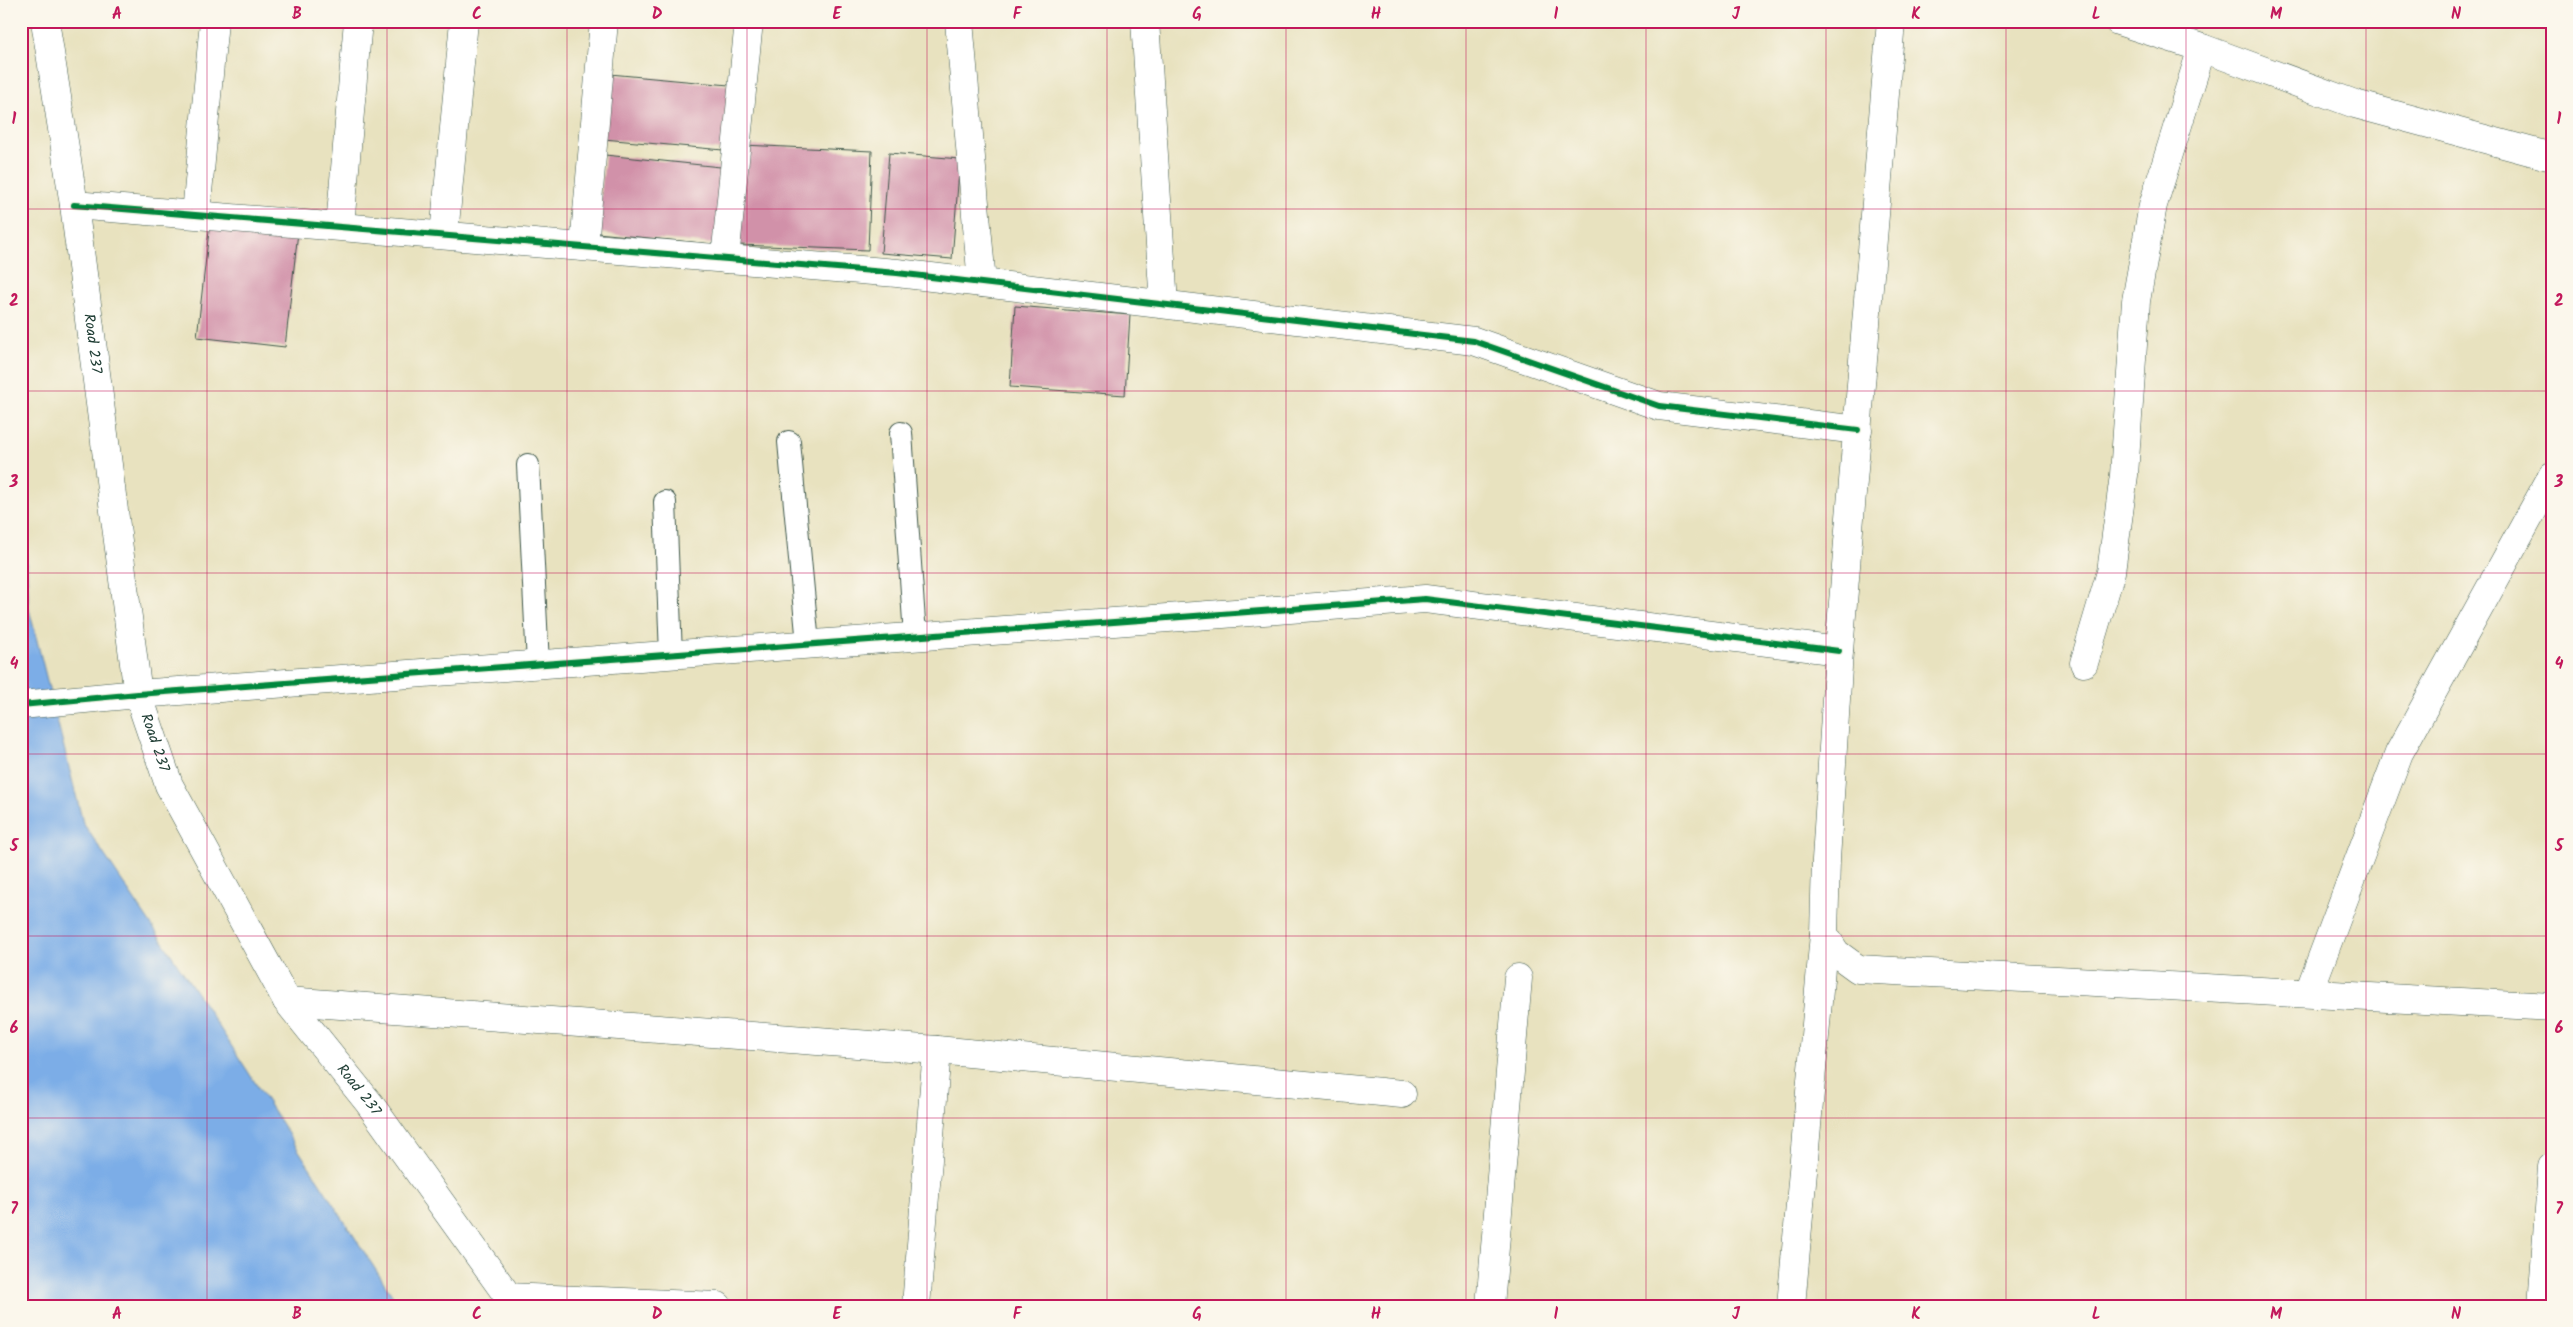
<svg xmlns="http://www.w3.org/2000/svg" width="2573" height="1327" viewBox="0 0 2573 1327" font-family="Kalam,sans-serif">
  <style>
    .water { fill: #7bade7; stroke: #4d758e }
    .building { fill: #d191a9 }
    .lines { fill: none; stroke-linecap: round; stroke-linejoin: round }
    .service-casing { stroke: #3d5649; stroke-width: 24 }
    .minor-casing { stroke: #3d5649; stroke-width: 29 }
    .tertiary-casing { stroke: #3d5649; stroke-width: 29 }
    .service { stroke: #fff; stroke-width: 22 }
    .minor { stroke: #fff; stroke-width: 28 }
    .tertiary { stroke: #fff; stroke-width: 28 }
    .cycleway-casing { stroke: #fbf7ec; stroke-width: 9 }
    .cycleway { stroke: #00873e; stroke-width: 6 }
    .grid { fill: none; stroke: #c2185b; stroke-width: 1; stroke-opacity: 0.55 }
    .labels { text-anchor: middle; dominant-baseline: central; stroke-width: 4.5; stroke-linejoin: round; paint-order: stroke }
    .street-label { font-size: 15px; fill: #1f3d34; stroke: #fbf7ec }
    .neatline { fill: none; stroke: #c2185b; stroke-width: 2 }
    .grid-label { font-size: 16px; text-anchor: middle; font-weight: bold; fill: #c2185b }
  </style>
  <rect width="100%" height="100%" fill="#fbf7ec"/>
  <filter id="ink" filterUnits="userSpaceOnUse"><feTurbulence type="fractalNoise" baseFrequency=".02" numOctaves="2"/><feDisplacementMap in="SourceGraphic" scale="10" xChannelSelector="R" yChannelSelector="G"/><feConvolveMatrix kernelMatrix="1 2 1 2 8 2 1 2 1" color-interpolation-filters="sRGB"/></filter>
  <filter id="wash" filterUnits="userSpaceOnUse"><feTurbulence type="fractalNoise" baseFrequency=".0096" numOctaves="4" result="noise"/><feDisplacementMap in="SourceGraphic" scale="20" xChannelSelector="R" yChannelSelector="G"/><feGaussianBlur stdDeviation="1.12" result="paint"/><feColorMatrix in="noise" values="0 0 0 0 0 0 0 0 0 0 0 0 0 0 0 0 0 1.4 0 .05"/><feComposite in="paint" operator="in"/></filter>
  <g filter="url(#wash)">
    <rect width="100%" height="100%" fill="#e8e2bf"/>
    <!-- water -->
    <path class="water" d="M21,440L29,609L83,823L207,1008L399,1306H21Z"/>
    <g id="blocks">
      <!-- building -->
      <g class="building">
        <path d="M610,74L729,85L723,150L604,139Z"/>
        <path d="M743,145L872,151L868,250L739,245Z"/>
        <path d="M889,153L960,159L952,259L881,253Z"/>
        <path d="M605,155L730,168L723,245L597,233Z"/>
        <path d="M210,222L298,232L285,347L197,337Z"/>
        <path d="M1015,306L1130,315L1125,395L1010,387Z"/>
      </g>
    </g>
  </g>
  <g filter="url(#ink)">
    <use href="#blocks" fill-opacity="0" stroke="#3d5649" stroke-width="1"/>
    <g class="lines">
      <defs>
        <g id="service">
          <path d="M901,433L915,636"/>
          <path d="M789,442L808,644"/>
          <path d="M528,465L538,664"/>
          <path d="M665,502L671,655"/>
        </g>
        <g id="minor">
          <path d="M959,21L982,283"/>
          <path d="M1145,21L1164,304"/>
          <path d="M2118,21L2202,48L2355,104L2552,157"/>
          <path d="M74,205L897,273L1474,341L1659,406L1858,430"/>
          <path d="M196,214L214,21"/>
          <path d="M340,226L358,21"/>
          <path d="M444,235L464,21"/>
          <path d="M584,246L604,21"/>
          <path d="M725,259L749,21"/>
          <path d="M2084,663L2111,572L2124,475L2136,301L2153,205L2202,48"/>
          <path d="M21,705L138,694L1425,599L1839,651"/>
          <path d="M2309,992L2399,753L2552,476"/>
          <path d="M287,1001L937,1050L1402,1094"/>
          <path d="M507,1297L718,1306"/>
          <path d="M916,1306L937,1050"/>
          <path d="M1490,1306L1518,978"/>
          <path d="M1791,1306L1824,934"/>
          <path d="M2542,1306L2552,1167"/>
        </g>
        <g id="tertiary">
          <path id="s1" d="M45,21L74,205L138,694L169,785L287,1001L369,1103L515,1306"/>
          <path d="M1891,21L1839,651L1826,860L1824,934L1836,953L1858,969L2552,1007"/>
        </g>
      </defs>
      <!-- service casing -->
      <use href="#service" class="service-casing"/>
      <!-- minor casing -->
      <use href="#minor" class="minor-casing"/>
      <!-- tertiary casing -->
      <use href="#tertiary" class="tertiary-casing"/>
      <!-- service -->
      <use href="#service" class="service"/>
      <!-- minor -->
      <use href="#minor" class="minor"/>
      <!-- tertiary -->
      <use href="#tertiary" class="tertiary"/>
      <defs>
        <g id="cycleway">
          <path d="M74,205L897,273L1474,341L1659,406L1858,430"/>
          <path d="M21,705L138,694L1425,599L1839,651"/>
        </g>
      </defs>
      <!-- cycleway casing -->
      <use href="#cycleway" class="cycleway-casing"/>
      <!-- cycleway -->
      <use href="#cycleway" class="cycleway"/>
    </g>
  </g>
  <!-- grid -->
  <path class="grid" d="M207,21V1306M387,21V1306M567,21V1306M747,21V1306M927,21V1306M1107,21V1306M1286,21V1306M1466,21V1306M1646,21V1306M1826,21V1306M2006,21V1306M2186,21V1306M2366,21V1306M21,209H2552M21,391H2552M21,573H2552M21,754H2552M21,936H2552M21,1118H2552"/>
  <g class="labels">
    <!-- street labels -->
    <g class="street-label">
      <text stroke="none"><textPath href="#s1" startOffset="326">Road 237</textPath></text>
      <text stroke="none"><textPath href="#s1" startOffset="731">Road 237</textPath></text>
      <text stroke="none"><textPath href="#s1" startOffset="1136">Road 237</textPath></text>
    </g>
  </g>
  <!-- margin -->
  <rect width="2573" height="1327" fill="none" stroke="#fbf7ec" stroke-width="55"/>
  <rect x="28" y="28" width="2518" height="1272" class="neatline"/>
  <g class="grid-label">
    <text x="117" y="19">A</text>
    <text x="297" y="19">B</text>
    <text x="477" y="19">C</text>
    <text x="657" y="19">D</text>
    <text x="837" y="19">E</text>
    <text x="1017" y="19">F</text>
    <text x="1197" y="19">G</text>
    <text x="1376" y="19">H</text>
    <text x="1556" y="19">I</text>
    <text x="1736" y="19">J</text>
    <text x="1916" y="19">K</text>
    <text x="2096" y="19">L</text>
    <text x="2276" y="19">M</text>
    <text x="2456" y="19">N</text>
    <text x="14" y="124">1</text>
    <text x="2559" y="124">1</text>
    <text x="14" y="306">2</text>
    <text x="2559" y="306">2</text>
    <text x="14" y="487">3</text>
    <text x="2559" y="487">3</text>
    <text x="14" y="669">4</text>
    <text x="2559" y="669">4</text>
    <text x="14" y="851">5</text>
    <text x="2559" y="851">5</text>
    <text x="14" y="1033">6</text>
    <text x="2559" y="1033">6</text>
    <text x="14" y="1214">7</text>
    <text x="2559" y="1214">7</text>
    <text x="117" y="1319">A</text>
    <text x="297" y="1319">B</text>
    <text x="477" y="1319">C</text>
    <text x="657" y="1319">D</text>
    <text x="837" y="1319">E</text>
    <text x="1017" y="1319">F</text>
    <text x="1197" y="1319">G</text>
    <text x="1376" y="1319">H</text>
    <text x="1556" y="1319">I</text>
    <text x="1736" y="1319">J</text>
    <text x="1916" y="1319">K</text>
    <text x="2096" y="1319">L</text>
    <text x="2276" y="1319">M</text>
    <text x="2456" y="1319">N</text>
  </g>
</svg>
